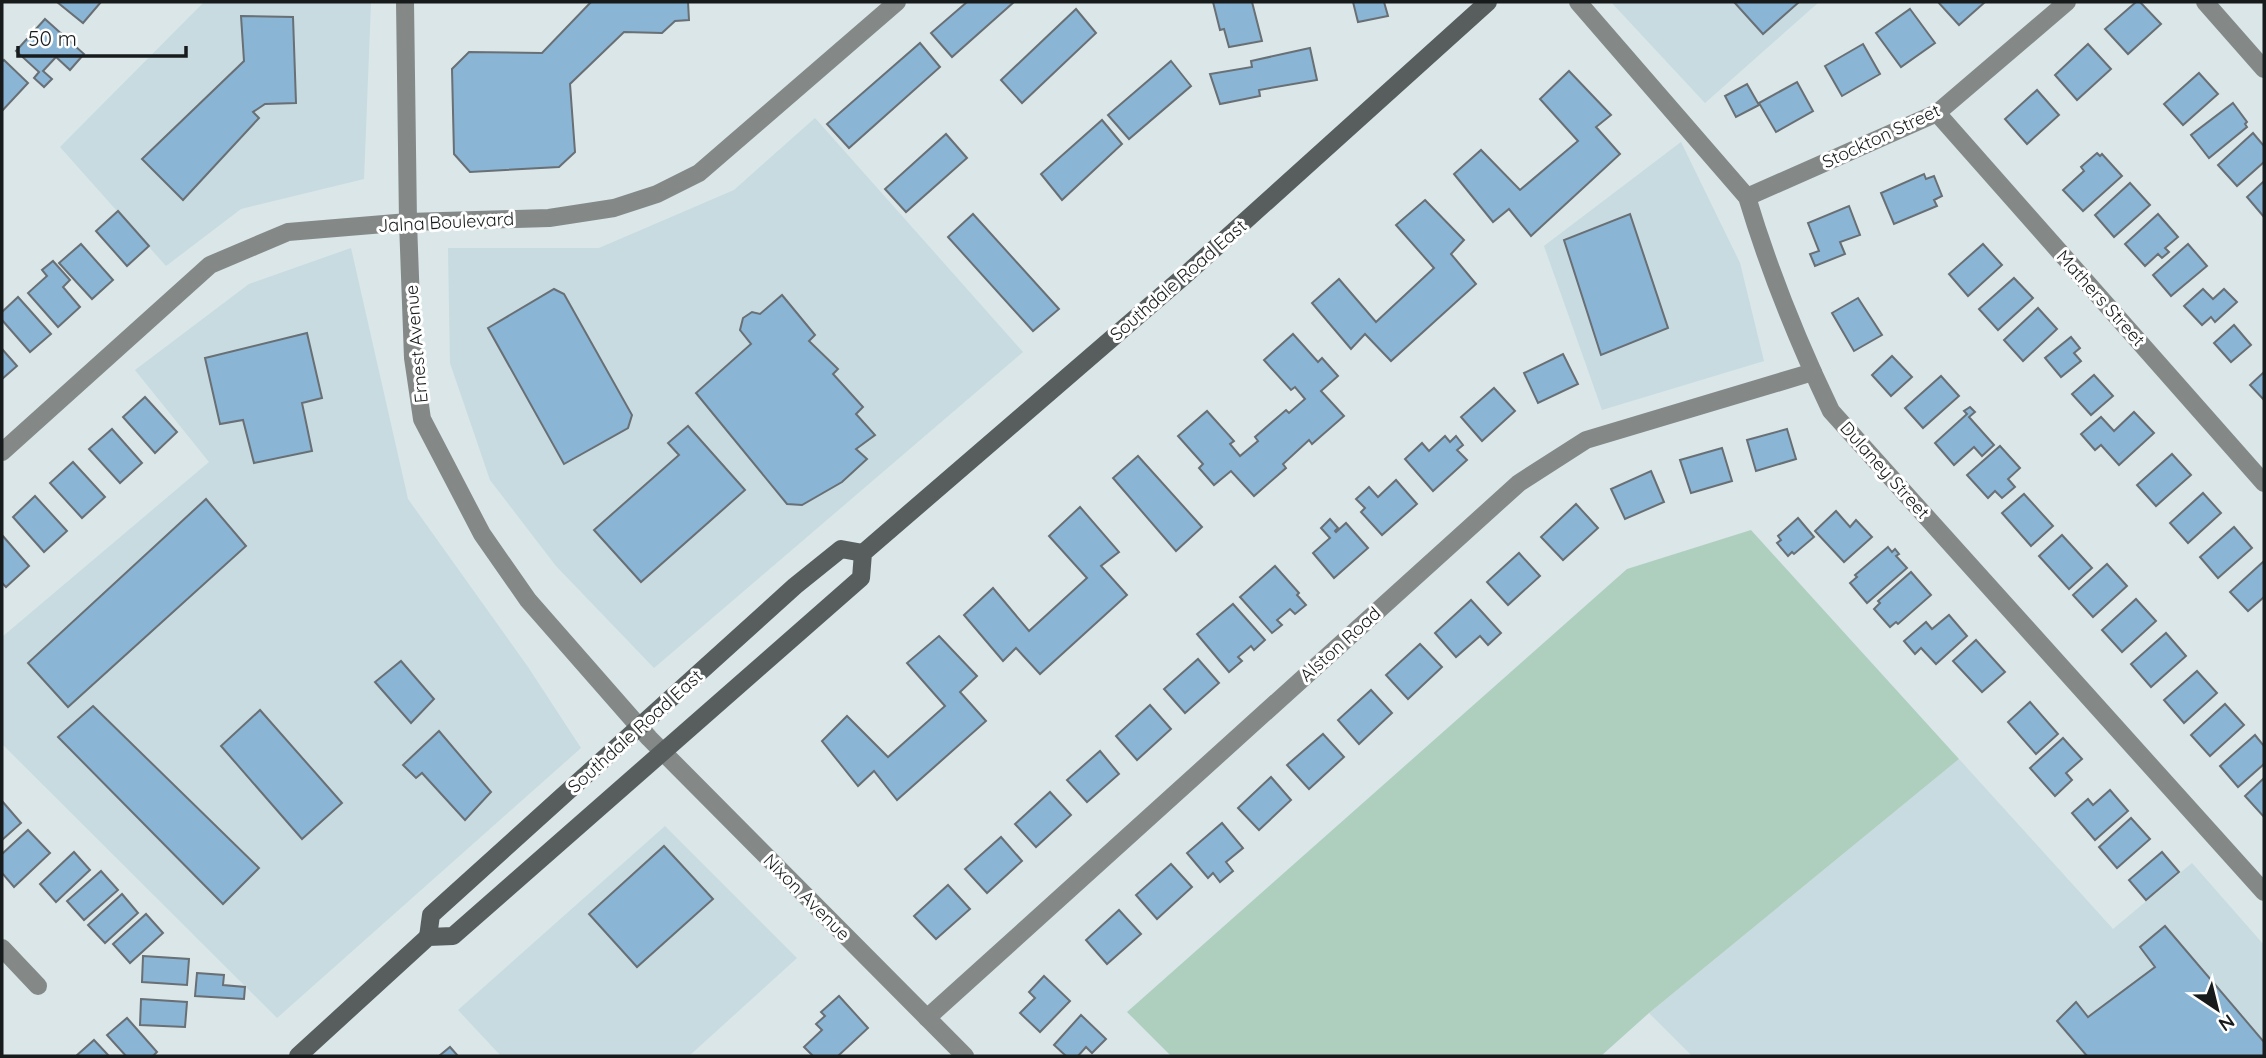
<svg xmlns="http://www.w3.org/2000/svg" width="2266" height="1058" viewBox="0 0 2266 1058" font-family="Quicksand,sans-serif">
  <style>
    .built { fill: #c7dbe0 }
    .green { fill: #afcfbe }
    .building { fill: #8ab5d4; stroke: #686f75; stroke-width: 2 }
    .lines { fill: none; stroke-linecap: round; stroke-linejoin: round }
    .minor { stroke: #848988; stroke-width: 18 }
    .tertiary { stroke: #848988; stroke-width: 18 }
    .secondary { stroke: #585e5e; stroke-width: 18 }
    .labels { text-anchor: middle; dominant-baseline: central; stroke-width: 6; stroke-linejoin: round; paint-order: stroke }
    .street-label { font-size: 18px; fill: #171b1c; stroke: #fff }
  </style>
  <rect width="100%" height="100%" fill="#dae6e8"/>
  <!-- built -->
  <g class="built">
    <path d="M204,2H371L364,179L241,209L166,266L60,147Z"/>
    <path d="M1611,2H1819L1705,103Z"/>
    <path d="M815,118L1023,352L654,668L556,566L490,480L450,363L448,248H599L734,190Z"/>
    <path d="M1681,142L1740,263L1764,361L1602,410L1544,246Z"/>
    <path d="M351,248L408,499L528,667L581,748L277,1018L2,744V637L209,462L135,370L249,284Z"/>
    <path d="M1959,759L2113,929L2192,863L2264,945V1056H1692L1649,1013Z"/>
    <path d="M665,826L797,958L689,1056H501L458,1010Z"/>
  </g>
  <!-- green -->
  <path class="green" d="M1751,530L1959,759L1649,1013L1601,1056H1171L1127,1012L1627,569Z"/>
  <!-- building -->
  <g class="building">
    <path d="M57,2H101L83,23Z"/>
    <path d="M591,2H688L689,20L675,21L662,33L624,32L570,84L575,152L559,167L470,172L454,154L452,69L469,52L542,53Z"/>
    <path d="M967,2H1014L952,57L931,33Z"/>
    <path d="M1213,2H1252L1262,41L1229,47L1224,29L1220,30Z"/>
    <path d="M1353,2H1384L1388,16L1358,22Z"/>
    <path d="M1734,2H1799L1763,34Z"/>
    <path d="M1938,2H1985L1959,25Z"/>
    <path d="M2136,2H2140L2161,24L2128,54L2105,29Z"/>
    <path d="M1076,9L1096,33L1022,103L1001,80Z"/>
    <path d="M1910,9L1935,43L1901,67L1876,33Z"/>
    <path d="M241,16L293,17L296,103L265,104L253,112L259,118L183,200L142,159L244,61Z"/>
    <path d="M45,19L84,54L70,70L56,57L43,71L52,79L44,87L34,78L39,72L16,51Z"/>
    <path d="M920,43L940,67L849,148L827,124Z"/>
    <path d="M1863,44L1880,74L1842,96L1825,66Z"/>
    <path d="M2088,44L2111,69L2077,100L2055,75Z"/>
    <path d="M1310,48L1317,80L1259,90L1260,96L1220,104L1210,74L1252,67L1251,61Z"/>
    <path d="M4,60L28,83L2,111V62Z"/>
    <path d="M1171,61L1191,86L1129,139L1108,115Z"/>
    <path d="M1569,71L1611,115L1596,127L1620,154L1531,236L1509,209L1493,222L1454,174L1481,150L1520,190L1578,141L1540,99Z"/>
    <path d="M2199,73L2218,94L2183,125L2164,104Z"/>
    <path d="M1797,82L1813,111L1776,132L1759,103Z"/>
    <path d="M1747,84L1759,105L1736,117L1725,96Z"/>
    <path d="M2037,90L2059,115L2027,144L2005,119Z"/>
    <path d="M2233,103L2247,122L2245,124L2247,127L2209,158L2191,135Z"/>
    <path d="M1102,120L1122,144L1062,200L1041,174Z"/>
    <path d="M2253,133L2264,146V162L2237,186L2218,165Z"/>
    <path d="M946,134L967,158L906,212L885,189Z"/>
    <path d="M2097,153L2100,156L2102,154L2122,176L2083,211L2063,190L2084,171L2081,167Z"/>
    <path d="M1924,174L1926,179L1934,176L1942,196L1934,200L1937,206L1894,224L1881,193Z"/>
    <path d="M2264,181V217L2247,197Z"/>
    <path d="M2130,183L2150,205L2114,237L2095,215Z"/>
    <path d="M1425,200L1464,240L1451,254L1476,284L1391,361L1365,334L1351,349L1312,303L1339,279L1376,322L1434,268L1396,225Z"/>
    <path d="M1849,206L1860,235L1840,242L1845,254L1815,266L1810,254L1819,251L1808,223Z"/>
    <path d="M118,211L149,246L127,266L96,231Z"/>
    <path d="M973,214L1059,309L1033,331L948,237Z"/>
    <path d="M1630,214L1668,328L1601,355L1564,240Z"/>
    <path d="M2158,214L2178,237L2165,248L2169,252L2162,258L2158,254L2145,266L2125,244Z"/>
    <path d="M81,244L113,280L92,299L59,263Z"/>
    <path d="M1983,244L2002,265L1968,296L1949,274Z"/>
    <path d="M2188,244L2207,266L2171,296L2153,275Z"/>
    <path d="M53,261L70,280L63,287L80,307L58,327L28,293L47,276L42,270Z"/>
    <path d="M2014,278L2033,298L1998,330L1979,309Z"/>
    <path d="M554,289L564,294L632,415L628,428L564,464L488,328Z"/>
    <path d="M2203,289L2213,299L2224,289L2237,302L2215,322L2211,317L2202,325L2184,306Z"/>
    <path d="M782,295L815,335L809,341L838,369L833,374L863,407L856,414L875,435L856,449L867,459L842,482L802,505L787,504L696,393L751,344L740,330L743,318L752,312L760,314Z"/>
    <path d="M18,297L51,334L30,352L2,320V312Z"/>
    <path d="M1858,298L1882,335L1854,351L1832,313Z"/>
    <path d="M2038,308L2057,329L2023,361L2004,340Z"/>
    <path d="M2234,325L2251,345L2231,362L2214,343Z"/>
    <path d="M307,333L322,398L302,403L312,451L254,463L243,420L220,424L205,358Z"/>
    <path d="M1293,334L1318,362L1322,358L1338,376L1321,391L1344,416L1312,444L1309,440L1283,464L1286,468L1254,496L1231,471L1214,485L1199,468L1203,464L1178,436L1207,411L1234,441L1230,444L1240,456L1258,441L1255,437L1286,410L1289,413L1305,399L1295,387L1291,390L1264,360Z"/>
    <path d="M2071,337L2080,348L2074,353L2081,361L2061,377L2045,358Z"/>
    <path d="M2,349L17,366L2,379Z"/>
    <path d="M1563,354L1578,384L1538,403L1524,373Z"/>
    <path d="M1892,356L1912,377L1891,396L1872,375Z"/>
    <path d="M2264,372V400L2250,385Z"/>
    <path d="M2094,375L2113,396L2091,415L2072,394Z"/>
    <path d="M1941,376L1959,396L1923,428L1905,408Z"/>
    <path d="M1494,388L1515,411L1482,441L1461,417Z"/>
    <path d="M145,397L177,432L155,453L123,417Z"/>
    <path d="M1970,407L1975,412L1969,417L1994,445L1982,456L1974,447L1954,465L1935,443L1967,414L1964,411Z"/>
    <path d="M2134,412L2154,433L2119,465L2101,445L2095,450L2081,434L2101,417L2114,431Z"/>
    <path d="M688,426L745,490L641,582L594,530L679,455L668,443Z"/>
    <path d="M112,429L142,463L120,483L89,449Z"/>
    <path d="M1787,429L1796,459L1756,471L1747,440Z"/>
    <path d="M1445,436L1450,442L1456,436L1463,445L1457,450L1467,460L1433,491L1405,459L1422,443L1429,451Z"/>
    <path d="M2000,446L2020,468L2008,479L2015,487L2002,498L1995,491L1988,498L1967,475Z"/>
    <path d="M1722,448L1732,481L1691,493L1680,460Z"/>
    <path d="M2172,454L2191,475L2156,506L2137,485Z"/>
    <path d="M1138,456L1202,527L1176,551L1113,478Z"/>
    <path d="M73,462L105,497L82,518L50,483Z"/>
    <path d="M1651,471L1664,502L1625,519L1611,489Z"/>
    <path d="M1396,480L1417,504L1382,535L1361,512L1365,508L1356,499L1369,487L1378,497Z"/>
    <path d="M2203,493L2221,513L2188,543L2170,523Z"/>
    <path d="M2024,494L2053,526L2031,546L2002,513Z"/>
    <path d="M35,496L67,531L44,552L13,517Z"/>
    <path d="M206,499L246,546L68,707L28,663Z"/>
    <path d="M1576,504L1598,528L1563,560L1541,537Z"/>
    <path d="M1080,507L1119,552L1101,566L1127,595L1040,674L1016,648L1003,661L964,615L993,588L1029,631L1087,578L1049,536Z"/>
    <path d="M1836,511L1850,527L1856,520L1872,537L1844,562L1815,531Z"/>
    <path d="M1798,518L1814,537L1794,554L1792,552L1788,556L1777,543L1781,540L1778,536Z"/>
    <path d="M1330,519L1338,528L1335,531L1336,532L1346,523L1368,548L1334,578L1313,553L1330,538L1321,528Z"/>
    <path d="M2234,527L2252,548L2218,578L2200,557Z"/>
    <path d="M2,535L29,566L6,587L2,583Z"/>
    <path d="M2062,535L2092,568L2069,589L2039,556Z"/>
    <path d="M1888,547L1892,552L1895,549L1899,554L1896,556L1907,568L1867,603L1850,583L1857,577L1855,575Z"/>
    <path d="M1519,553L1540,576L1508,605L1487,582Z"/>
    <path d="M2264,561V597L2248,611L2230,592Z"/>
    <path d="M2107,564L2127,586L2093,617L2073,595Z"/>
    <path d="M1275,566L1299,593L1297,595L1306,605L1295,614L1290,609L1277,620L1282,625L1272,633L1240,597Z"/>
    <path d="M1911,572L1931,595L1898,624L1896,622L1890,627L1874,609L1880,603L1878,601Z"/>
    <path d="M2136,599L2156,621L2122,652L2102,630Z"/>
    <path d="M1471,600L1501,633L1488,645L1480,636L1456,657L1435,633Z"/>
    <path d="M1233,604L1265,640L1254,650L1251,646L1238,657L1242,661L1229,672L1197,634Z"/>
    <path d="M1949,615L1967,636L1936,664L1921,648L1915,654L1904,641L1926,622L1932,629Z"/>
    <path d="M2166,633L2186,656L2151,687L2131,664Z"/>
    <path d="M939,636L977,676L960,692L986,721L897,800L874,771L858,786L822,741L847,716L888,757L945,706L907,663Z"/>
    <path d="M1976,640L2005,672L1982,692L1953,661Z"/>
    <path d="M1420,644L1442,667L1408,699L1386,675Z"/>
    <path d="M1198,659L1219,683L1185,713L1164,689Z"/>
    <path d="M401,661L434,699L411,723L375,682Z"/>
    <path d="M2197,671L2217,693L2184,723L2164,700Z"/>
    <path d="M1371,690L1392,713L1359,744L1338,720Z"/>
    <path d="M2030,702L2058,734L2036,754L2008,722Z"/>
    <path d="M2225,704L2244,725L2210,756L2191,735Z"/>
    <path d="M1150,705L1171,729L1137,760L1116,736Z"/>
    <path d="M93,706L259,868L223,904L58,737Z"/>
    <path d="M260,710L342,803L302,839L221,746Z"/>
    <path d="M439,731L491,792L465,820L422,773L416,778L403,765Z"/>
    <path d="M1323,734L1344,757L1309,789L1287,765Z"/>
    <path d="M2255,735L2264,746V764L2238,787L2220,766Z"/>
    <path d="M2063,738L2082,759L2066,773L2072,780L2055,796L2030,768Z"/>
    <path d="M1100,751L1119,774L1087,802L1067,780Z"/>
    <path d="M1271,777L1291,800L1259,830L1238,808Z"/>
    <path d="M2264,778V817L2245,796Z"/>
    <path d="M2110,790L2128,811L2095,840L2072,813L2088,799L2093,805Z"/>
    <path d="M1050,792L1071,815L1036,847L1015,824Z"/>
    <path d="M2,801L21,823L2,840Z"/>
    <path d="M2131,818L2150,839L2117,868L2099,847Z"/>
    <path d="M1222,823L1243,848L1226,862L1233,871L1220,882L1213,873L1208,878L1187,853Z"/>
    <path d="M28,830L50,853L14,887L2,873V854Z"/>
    <path d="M1001,837L1022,861L987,893L965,869Z"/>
    <path d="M664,846L713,899L637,967L589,914Z"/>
    <path d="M74,852L90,870L56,902L40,884Z"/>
    <path d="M2162,852L2179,872L2146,900L2129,880Z"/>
    <path d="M1171,864L1192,887L1157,919L1136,895Z"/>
    <path d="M101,871L118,890L84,920L67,901Z"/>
    <path d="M948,885L970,909L936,939L914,916Z"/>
    <path d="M122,894L138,913L105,943L88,925Z"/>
    <path d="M1119,910L1141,934L1107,964L1086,940Z"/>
    <path d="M146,914L163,933L130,963L113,944Z"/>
    <path d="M2165,926L2264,1042V1056H2087L2057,1021L2076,1002L2088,1017L2155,967L2140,947Z"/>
    <path d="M143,956L189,959L187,985L142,982Z"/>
    <path d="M197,973L224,975L223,985L245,987L244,999L195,996Z"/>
    <path d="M1044,976L1070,1001L1040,1032L1020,1013L1035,998L1029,992Z"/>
    <path d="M839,996L868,1028L838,1056H813L804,1047L822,1030L816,1024L825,1016L821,1012Z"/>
    <path d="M141,999L187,1002L185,1027L140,1025Z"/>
    <path d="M1081,1015L1106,1039L1092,1053L1086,1047L1078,1056H1066L1054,1045Z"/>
    <path d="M127,1018L157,1052L153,1056H126L107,1035Z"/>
    <path d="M94,1040L109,1056H76Z"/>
    <path d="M450,1047L458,1056H439Z"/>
  </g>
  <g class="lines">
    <!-- minor -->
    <g class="minor">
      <path d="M1578,2L1747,197C1769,270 1798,342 1831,411L2264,892"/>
      <path d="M2205,2L2264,69"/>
      <path d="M1937,113L2264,483"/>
      <path d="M1747,197L1937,113L2067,2"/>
      <path d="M2,948L38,986"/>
      <path d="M927,1018L1519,483L1586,440L1813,372"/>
    </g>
    <!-- tertiary -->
    <g class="tertiary">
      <path d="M405,2L408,222L413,358L422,419L482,534L528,600L649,738L965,1056"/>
      <path d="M2,452L210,265L288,232L408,222L549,218L614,208L657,194L699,173L897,2"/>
    </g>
    <!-- secondary -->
    <g class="secondary">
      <path d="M428,937L431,915L795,586L841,549L863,553"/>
      <path d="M298,1056L428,937L453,936L861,578L863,553L1183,277L1488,2"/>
    </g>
  </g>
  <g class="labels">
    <!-- street labels -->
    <g class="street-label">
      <text transform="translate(1881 136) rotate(-25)">Stockton Street</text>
      <text transform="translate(446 222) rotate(-3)">Jalna Boulevard</text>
      <text transform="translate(1178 280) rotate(-41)">Southdale Road East</text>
      <text transform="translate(2101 298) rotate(48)">Mathers Street</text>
      <text transform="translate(416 344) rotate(-95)">Ernest Avenue</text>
      <text transform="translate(1885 470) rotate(48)">Dulaney Street</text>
      <text transform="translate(1340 644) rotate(-42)">Alston Road</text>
      <text transform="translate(635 731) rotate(-42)">Southdale Road East</text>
      <text transform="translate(807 897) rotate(45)">Nixon Avenue</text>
    </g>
  </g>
  <!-- border -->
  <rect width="2266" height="1058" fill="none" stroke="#171b1c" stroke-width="7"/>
  <!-- north arrow -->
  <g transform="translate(2217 1009) rotate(145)" stroke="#ffffff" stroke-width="5" paint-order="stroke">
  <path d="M0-5L12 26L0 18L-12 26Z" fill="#171b1c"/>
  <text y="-10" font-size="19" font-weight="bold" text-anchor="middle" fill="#171b1c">N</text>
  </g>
  <!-- scale -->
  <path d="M18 46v10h168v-10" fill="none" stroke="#171b1c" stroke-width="3.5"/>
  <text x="28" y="46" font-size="21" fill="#171b1c" stroke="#ffffff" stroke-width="5" paint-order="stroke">50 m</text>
</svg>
